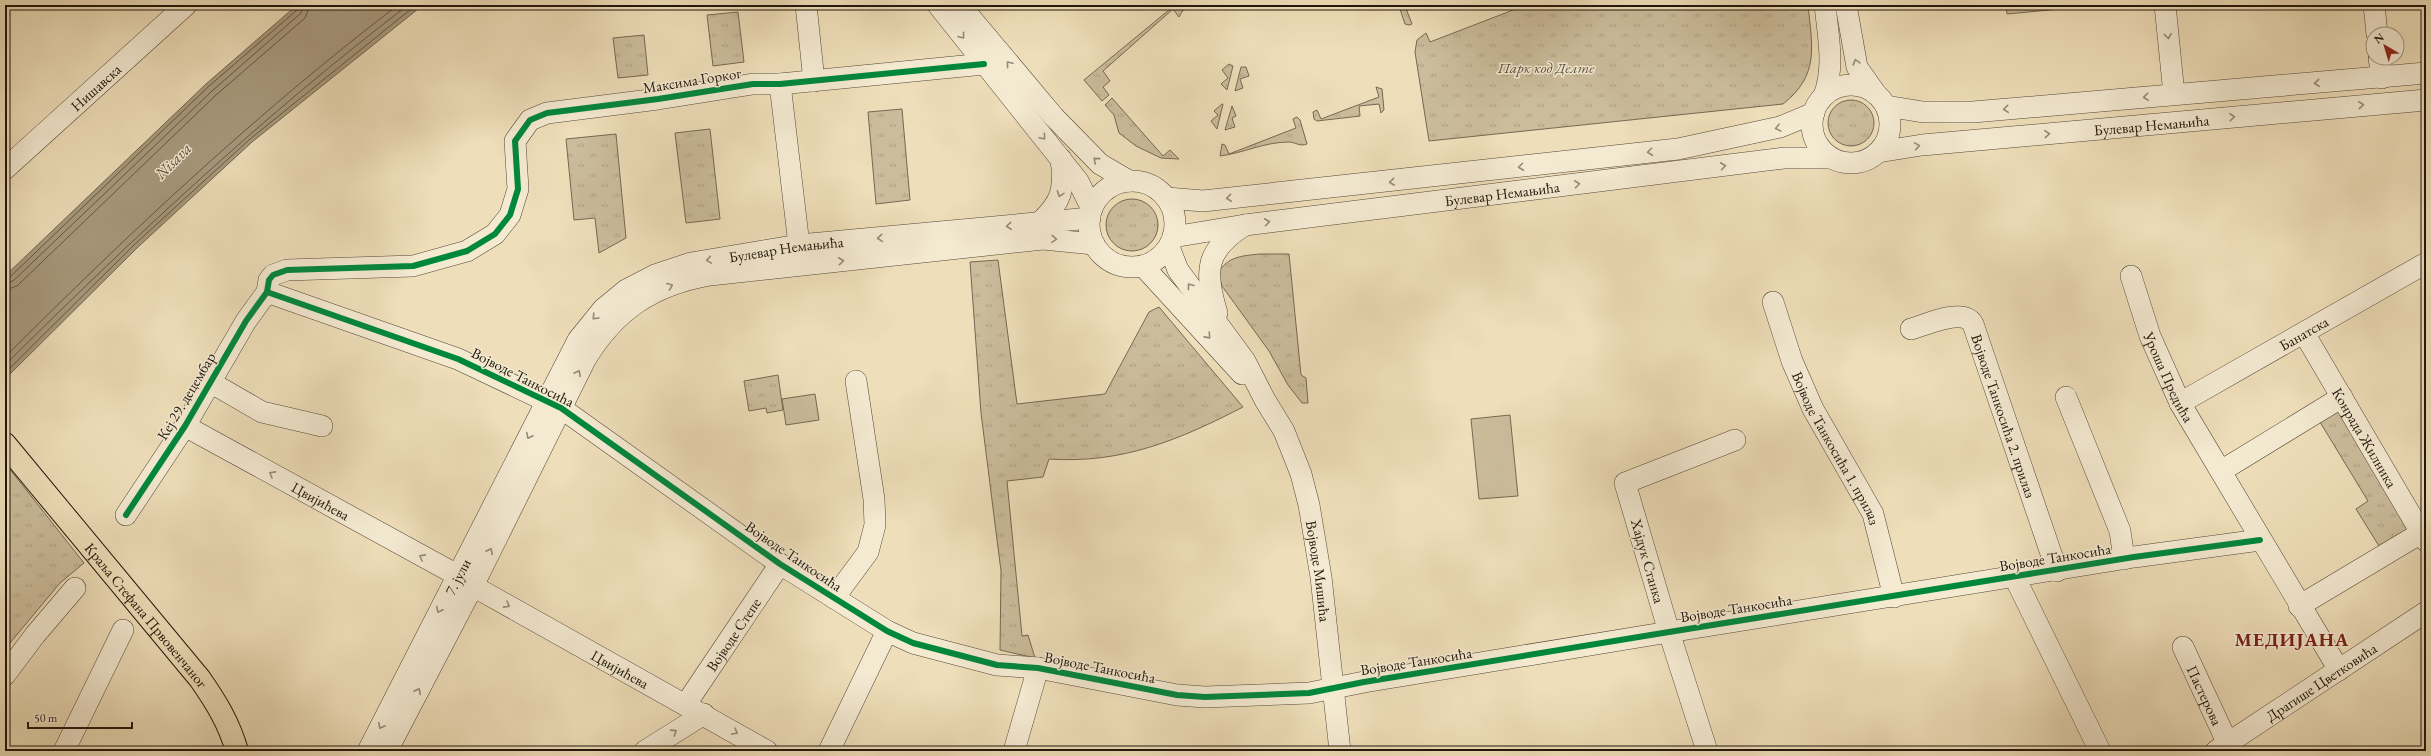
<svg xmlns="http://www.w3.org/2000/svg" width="2431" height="756" viewBox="0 0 2431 756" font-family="'EB Garamond',serif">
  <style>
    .grass { fill: url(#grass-tufts); stroke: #766853 }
    .garden { fill: #cbbc9b; stroke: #766853 }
    .water { fill: #a89a7e; stroke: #726550 }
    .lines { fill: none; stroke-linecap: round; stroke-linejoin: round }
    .shore { stroke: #645844; stroke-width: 1 }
    .minor-casing { stroke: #544736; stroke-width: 22 }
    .major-casing { stroke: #20150b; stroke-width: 24 }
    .minor { stroke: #f4ead2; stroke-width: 21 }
    .major { stroke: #eedeb9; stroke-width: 22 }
    .cycleway-casing { stroke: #f4ead2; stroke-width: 8 }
    .cycleway { stroke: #00873e; stroke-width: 6 }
    .oneway { stroke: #958a78 }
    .labels { text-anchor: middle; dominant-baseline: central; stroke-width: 3; stroke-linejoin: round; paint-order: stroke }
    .park-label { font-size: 15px; font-style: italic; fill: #5c4f3d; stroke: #f4ead2 }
    .street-label { font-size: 15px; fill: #20150b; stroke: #f4ead2 }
    .water-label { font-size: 16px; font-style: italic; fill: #564a39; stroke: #f4ead2 }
    .district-label { font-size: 19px; font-weight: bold; letter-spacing: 1px; fill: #7a1f14; stroke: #f4ead2 }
  </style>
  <defs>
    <pattern id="grass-tufts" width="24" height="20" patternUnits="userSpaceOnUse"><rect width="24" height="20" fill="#cbbc9b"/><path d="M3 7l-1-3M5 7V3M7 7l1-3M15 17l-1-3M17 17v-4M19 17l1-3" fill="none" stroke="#aea184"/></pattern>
  </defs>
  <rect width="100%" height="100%" fill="#eedeb9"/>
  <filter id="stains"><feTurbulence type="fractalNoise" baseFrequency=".005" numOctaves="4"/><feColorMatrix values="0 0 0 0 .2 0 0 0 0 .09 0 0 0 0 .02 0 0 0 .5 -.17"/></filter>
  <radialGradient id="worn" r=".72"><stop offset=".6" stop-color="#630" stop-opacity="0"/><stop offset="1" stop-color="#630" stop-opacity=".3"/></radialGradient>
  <!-- grass -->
  <g class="grass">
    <path d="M1175,5H1186L1179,17L1173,9L1103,71L1110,81L1103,87L1109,95L1102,101L1084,80Z"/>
    <path d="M1526,5H1808C1812,46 1820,75 1783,104L1429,141L1415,52L1417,40L1426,33L1430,42Z"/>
    <path d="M2006,5H2060V9L2007,14Z"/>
    <path d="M1405,6L1412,24L1409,25L1405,24L1400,9Z"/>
    <path d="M738,12L744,62L713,66L707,15Z"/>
    <path d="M644,35L648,75L618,78L613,38Z"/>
    <path d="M1229,64L1233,66L1227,90L1221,84L1228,78L1222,70Z"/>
    <path d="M1241,67H1246L1249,76L1240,79L1243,88L1235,91Z"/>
    <path d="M1376,87L1382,89L1384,110L1381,113L1379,104L1359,106L1360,116L1317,121L1314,119L1313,112L1317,110L1321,119L1379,97Z"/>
    <path d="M1112,98L1163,156L1170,150L1179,159L1161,158L1136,146L1119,133L1114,115L1105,105Z"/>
    <circle cx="1851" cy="123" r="23"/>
    <path d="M1222,104H1223L1217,129L1211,121L1218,115L1214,111Z"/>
    <path d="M1232,106L1236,116L1232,118L1235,127L1225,130Z"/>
    <path d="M902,109L910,200L876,204L868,112Z"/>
    <path d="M1297,117L1300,120L1307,144C1300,147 1295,142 1289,142C1264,142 1244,153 1220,156L1222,144L1225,145L1229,154L1296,128L1293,119Z"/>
    <path d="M710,129L720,219L686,223L675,133Z"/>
    <path d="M616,134L626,238L599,253L595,218L574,220L566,139Z"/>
    <circle cx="1132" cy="225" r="26"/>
    <path d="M1260,254H1289L1301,375L1306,378L1308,403H1302L1288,385L1269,351L1222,286L1218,273C1228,256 1242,256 1260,254Z"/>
    <path d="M998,260L1017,404L1105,394L1149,312L1159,307L1243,407C1179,440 1122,464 1049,459L1043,477L1007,481L1022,636L1028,635L1035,658L1000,650L1001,571L981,413L970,262Z"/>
    <path d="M778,375L783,410L767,413L766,408L749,411L744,381Z"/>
    <path d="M2338,411L2409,528L2379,546L2356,509L2368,501L2320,422Z"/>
    <path d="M5,463L84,563L60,583L5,649Z"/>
  </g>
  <!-- garden -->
  <g class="garden">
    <path d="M815,394L819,420L786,425L782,399Z"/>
    <path d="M1510,415L1518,496L1479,499L1471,419Z"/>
  </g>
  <!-- water -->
  <path class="water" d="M297,5H423L252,142L138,247L5,379V276L206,84Z"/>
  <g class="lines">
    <!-- shore -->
    <g class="shore">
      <path d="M5,279L10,277L208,87L297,10L299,5"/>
      <path d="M5,284L13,281L212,91L301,13L304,5"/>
      <path d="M5,290L17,286L216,95L305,18L310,5"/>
      <path d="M5,357C130,232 258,112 398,5"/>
      <path d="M5,365C133,238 264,115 408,5"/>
      <path d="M5,373L135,244L250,139L416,5"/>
    </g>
    <defs>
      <g id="minor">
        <path d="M806,5L814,81"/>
        <path d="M938,5L1078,181L1092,209"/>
        <path d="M960,5L1054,117L1100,164L1129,181"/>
        <path d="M1846,5L1857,67L1876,94"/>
        <path d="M2165,5L2174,94"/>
        <path d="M2374,5L2377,34"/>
        <path d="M2379,58L2382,78"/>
        <path d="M780,84L799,245"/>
        <circle cx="1851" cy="124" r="39"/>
        <path d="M1824,96C1835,66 1828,36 1825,5"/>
        <path d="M1886,106L1923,112H1973L2426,73"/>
        <path id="s1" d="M1878,152L1922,145L2426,100"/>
        <path id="s2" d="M5,169L186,5"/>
        <circle cx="1132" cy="224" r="43"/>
        <path d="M1167,198L1203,201L1678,149L1780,127L1814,113"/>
        <path d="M1039,223C1062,202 1065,189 1061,159"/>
        <path id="s3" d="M1173,237L1245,225L1784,158H1831"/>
        <path id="s4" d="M1169,247L1178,270L1245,361L1265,400L1284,431L1301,474L1309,505L1321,577L1340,751"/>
        <path d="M1143,266L1242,374"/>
        <path id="s5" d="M2131,276L2150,336L2180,403L2339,670"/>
        <path d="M267,292L458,359L561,408L780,564L887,631L913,643L997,665L1038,668L1177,695L1205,697L1309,693L1364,682L1669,632L2134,557L2260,540"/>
        <path id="s6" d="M1773,302L1792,361L1813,409L1873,514L1894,597"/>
        <path d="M1217,313C1204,271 1205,250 1245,225"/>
        <path id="s7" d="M1911,329C1926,325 1963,307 1973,324L2057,571"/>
        <path id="s8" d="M2304,333L2426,541"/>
        <path d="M210,382L262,412L322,426"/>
        <path d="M2066,397L2120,531L2124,559"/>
        <path id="s9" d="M2180,403L2426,263"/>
        <path id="s10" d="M185,426L457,575"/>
        <path d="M2221,471L2342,397"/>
        <path d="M126,515L185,426L246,321L267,292L269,280L273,275L287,270L413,266L467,251L495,234L510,215L518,189L515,141L530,120L547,113L658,99L753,84H780L984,64"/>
        <path d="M2015,578L2100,751"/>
        <path id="s11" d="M473,586L767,751"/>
        <path d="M834,598L868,552L875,525L874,499L856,381"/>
        <path d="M2299,606L2421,533"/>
        <path id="s12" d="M2183,647L2228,744"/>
        <path d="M5,675L35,635L75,588"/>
        <path id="s13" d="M686,704L780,564"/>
        <path d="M64,751L123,630"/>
        <path id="s14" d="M368,751L578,340L603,309L626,290L655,275L691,263L799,245L1090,218"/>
        <path d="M387,751L473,586L585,360C615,310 653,285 710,275L1043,239L1094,244"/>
        <path d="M645,751L704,714"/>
        <path d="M829,751L887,631"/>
        <path d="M1014,751L1038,668"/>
        <path d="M1707,751L1669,632L1625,483L1735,440"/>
        <path id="s15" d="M2216,751L2426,612"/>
      </g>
      <g id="major">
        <path id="s16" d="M5,444L200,679C216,702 229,723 237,751"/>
      </g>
    </defs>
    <!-- minor casing -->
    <use href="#minor" class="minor-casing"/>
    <!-- major casing -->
    <use href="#major" class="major-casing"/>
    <!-- minor -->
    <use href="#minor" class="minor"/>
    <!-- major -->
    <use href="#major" class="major"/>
    <defs>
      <g id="cycleway">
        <path d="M267,292L458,359L561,408L780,564L887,631L913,643L997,665L1038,668L1177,695L1205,697L1309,693L1364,682L1669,632L2134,557L2260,540"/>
        <path d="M126,515L185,426L246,321L267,292L269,280L273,275L287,270L413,266L467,251L495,234L510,215L518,189L515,141L530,120L547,113L658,99L753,84H780L984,64"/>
      </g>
    </defs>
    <!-- cycleway casing -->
    <use href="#cycleway" class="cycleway-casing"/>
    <!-- cycleway -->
    <use href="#cycleway" class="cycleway"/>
  </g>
  <!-- one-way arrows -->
  <defs><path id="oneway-chevron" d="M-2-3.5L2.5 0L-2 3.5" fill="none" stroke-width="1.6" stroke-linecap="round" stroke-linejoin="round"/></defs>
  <g class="oneway">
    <use href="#oneway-chevron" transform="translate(962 36) rotate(52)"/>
    <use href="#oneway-chevron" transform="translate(2168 36) rotate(83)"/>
    <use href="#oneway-chevron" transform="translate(1856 62) rotate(-106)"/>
    <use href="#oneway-chevron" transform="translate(1009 64) rotate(-130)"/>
    <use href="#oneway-chevron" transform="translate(2317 83) rotate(175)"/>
    <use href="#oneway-chevron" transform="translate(2146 97) rotate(175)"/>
    <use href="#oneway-chevron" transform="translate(2361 105) rotate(-5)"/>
    <use href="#oneway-chevron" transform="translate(2006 109) rotate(175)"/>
    <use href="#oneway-chevron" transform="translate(2232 117) rotate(-5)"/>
    <use href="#oneway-chevron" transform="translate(1778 128) rotate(166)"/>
    <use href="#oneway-chevron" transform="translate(2047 134) rotate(-5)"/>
    <use href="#oneway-chevron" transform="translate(1043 137) rotate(50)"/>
    <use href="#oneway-chevron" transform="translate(1917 146) rotate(-9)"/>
    <use href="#oneway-chevron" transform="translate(1650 152) rotate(173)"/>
    <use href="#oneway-chevron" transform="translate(1096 160) rotate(-140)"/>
    <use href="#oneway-chevron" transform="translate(1723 166) rotate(-7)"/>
    <use href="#oneway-chevron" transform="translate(1521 167) rotate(173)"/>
    <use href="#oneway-chevron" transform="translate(1392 182) rotate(174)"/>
    <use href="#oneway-chevron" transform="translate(1577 184) rotate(-7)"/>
    <use href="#oneway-chevron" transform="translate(1060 194) rotate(110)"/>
    <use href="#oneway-chevron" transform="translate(1229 198) rotate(174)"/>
    <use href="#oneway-chevron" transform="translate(1267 222) rotate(-7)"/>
    <use href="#oneway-chevron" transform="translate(1009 226) rotate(175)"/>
    <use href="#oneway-chevron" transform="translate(880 238) rotate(175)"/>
    <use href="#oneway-chevron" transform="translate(1054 239) rotate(3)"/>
    <use href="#oneway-chevron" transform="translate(709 260) rotate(171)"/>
    <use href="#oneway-chevron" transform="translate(841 261) rotate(-6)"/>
    <use href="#oneway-chevron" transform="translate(670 286) rotate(-22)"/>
    <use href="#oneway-chevron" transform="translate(1190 286) rotate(-128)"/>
    <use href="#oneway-chevron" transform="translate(595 317) rotate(133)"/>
    <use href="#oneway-chevron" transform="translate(1208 336) rotate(48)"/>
    <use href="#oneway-chevron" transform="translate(578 373) rotate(-63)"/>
    <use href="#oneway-chevron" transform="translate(529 436) rotate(117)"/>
    <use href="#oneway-chevron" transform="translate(272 474) rotate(-151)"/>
    <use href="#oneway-chevron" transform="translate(490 551) rotate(-64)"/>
    <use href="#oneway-chevron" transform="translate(422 557) rotate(-151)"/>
    <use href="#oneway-chevron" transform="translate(507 605) rotate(29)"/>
    <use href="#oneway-chevron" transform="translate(439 610) rotate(117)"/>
    <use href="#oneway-chevron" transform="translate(418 691) rotate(-63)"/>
    <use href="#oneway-chevron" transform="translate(381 726) rotate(117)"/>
    <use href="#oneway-chevron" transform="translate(674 732) rotate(-33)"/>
    <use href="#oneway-chevron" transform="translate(735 732) rotate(30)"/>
  </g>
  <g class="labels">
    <!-- park labels -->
    <g class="park-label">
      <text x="1546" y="67">Парк код Делте</text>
    </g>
    <!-- street labels -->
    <g class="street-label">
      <text transform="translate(692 80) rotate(-9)">Максима Горког</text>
      <text stroke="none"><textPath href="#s2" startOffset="122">Нишавска</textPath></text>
      <text stroke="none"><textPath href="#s1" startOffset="275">Булевар Немањића</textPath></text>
      <text stroke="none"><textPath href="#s3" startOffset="332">Булевар Немањића</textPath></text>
      <text stroke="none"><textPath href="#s14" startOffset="698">Булевар Немањића</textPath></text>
      <text stroke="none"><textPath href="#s9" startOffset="142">Банатска</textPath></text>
      <text stroke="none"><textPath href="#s5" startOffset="108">Уроша Предића</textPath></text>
      <text transform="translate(523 377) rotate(27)">Војводе Танкосића</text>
      <text transform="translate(186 396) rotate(-59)">Кеј 29. децембар</text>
      <text stroke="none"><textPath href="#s7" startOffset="163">Војводе Танкосића 2. прилаз</textPath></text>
      <text stroke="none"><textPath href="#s8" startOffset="121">Конрада Жилника</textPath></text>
      <text stroke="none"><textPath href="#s6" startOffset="160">Војводе Танкосића 1. прилаз</textPath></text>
      <text stroke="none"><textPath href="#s10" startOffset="155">Цвијићева</textPath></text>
      <text transform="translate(794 556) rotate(34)">Војводе Танкосића</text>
      <text transform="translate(2055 557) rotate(-9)">Војводе Танкосића</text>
      <text transform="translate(1648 561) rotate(74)">Хајдук Станка</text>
      <text stroke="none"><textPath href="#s4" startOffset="363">Војводе Мишића</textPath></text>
      <text stroke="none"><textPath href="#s14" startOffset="196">7. јули</textPath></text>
      <text transform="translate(1736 608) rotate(-9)">Војводе Танкосића</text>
      <text stroke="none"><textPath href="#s16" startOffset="222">Краља Стефана Првовенчаног</textPath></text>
      <text stroke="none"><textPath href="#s13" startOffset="84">Војводе Степе</textPath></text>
      <text transform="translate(1416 661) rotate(-9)">Војводе Танкосића</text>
      <text transform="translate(1100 667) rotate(11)">Војводе Танкосића</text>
      <text stroke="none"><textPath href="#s11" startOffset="169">Цвијићева</textPath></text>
      <text stroke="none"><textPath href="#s15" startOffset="126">Драгише Цветковића</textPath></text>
      <text stroke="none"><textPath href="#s12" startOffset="53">Пастерова</textPath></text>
    </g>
    <!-- water labels -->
    <g class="water-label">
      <text transform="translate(173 161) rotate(-45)">Nisava</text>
    </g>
    <!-- district labels -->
    <g class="district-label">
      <text x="2292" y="639">МЕДИЈАНА</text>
    </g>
  </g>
  <!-- margin -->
  <rect width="2431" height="756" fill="none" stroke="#eedeb9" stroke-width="20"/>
  <rect x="6" y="6" width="2419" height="744" fill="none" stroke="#20150b" stroke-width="2"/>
  <rect x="10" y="10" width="2411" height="736" fill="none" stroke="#20150b"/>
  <!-- north arrow -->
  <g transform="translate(2385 46) rotate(322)"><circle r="19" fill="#f4ead2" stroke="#9f9582"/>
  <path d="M0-3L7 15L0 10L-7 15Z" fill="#8f2418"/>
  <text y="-6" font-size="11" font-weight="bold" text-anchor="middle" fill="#20150b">N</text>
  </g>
  <!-- scale -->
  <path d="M28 722v6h104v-6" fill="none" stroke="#20150b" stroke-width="2"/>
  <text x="34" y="722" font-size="12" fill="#20150b" stroke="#f4ead2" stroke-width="3" paint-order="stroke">50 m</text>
  <rect width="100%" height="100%" filter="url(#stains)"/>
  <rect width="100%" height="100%" fill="url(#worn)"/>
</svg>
